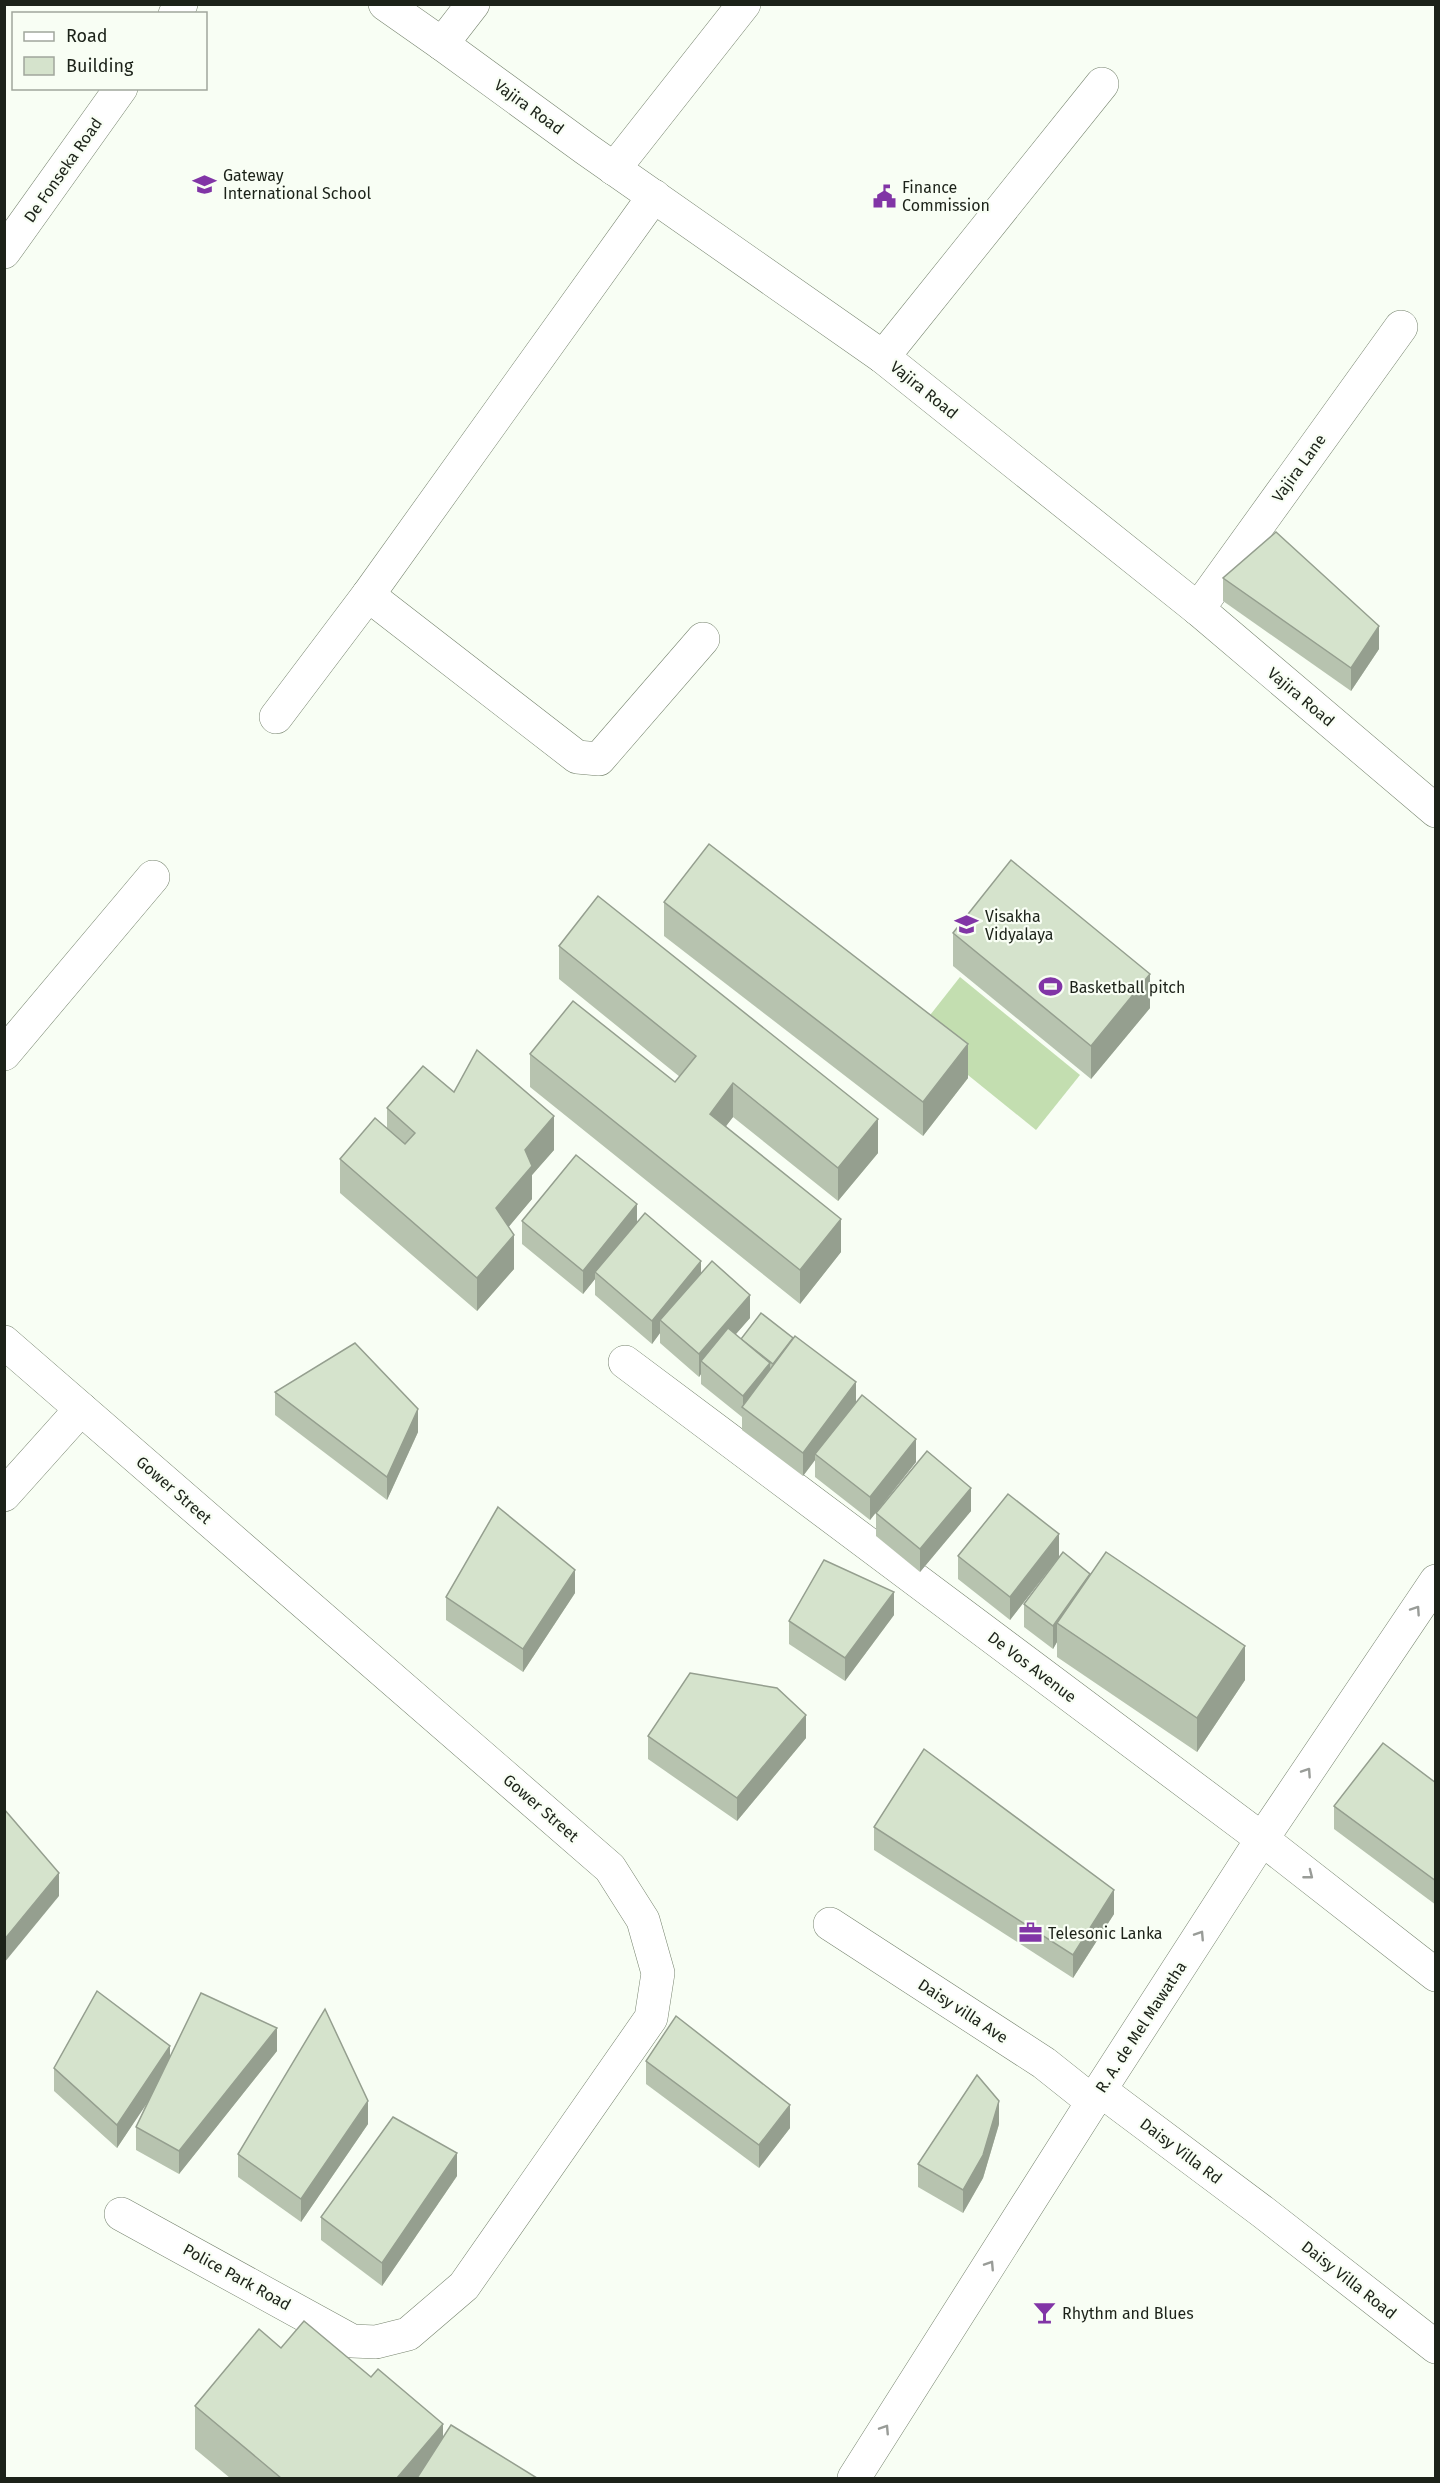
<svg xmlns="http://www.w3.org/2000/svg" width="1440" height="2483" viewBox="0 0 1440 2483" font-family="'Fira Sans',sans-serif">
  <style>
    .grass { fill: #c3deb0 }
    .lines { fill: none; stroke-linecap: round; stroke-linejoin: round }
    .minor-casing { stroke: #77846f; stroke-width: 34 }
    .major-casing { stroke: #77846f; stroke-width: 34 }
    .highway-casing { stroke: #77846f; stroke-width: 34 }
    .minor { stroke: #fff; stroke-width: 33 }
    .major { stroke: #fff; stroke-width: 33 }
    .highway { stroke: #fff; stroke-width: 33 }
    .wall { fill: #b7c3af }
    .shaded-wall { fill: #959f8f }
    .building { fill: #d5e3cc; stroke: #959f8f; stroke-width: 1.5 }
    .oneway { stroke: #999c98 }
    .labels { text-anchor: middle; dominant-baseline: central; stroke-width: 4.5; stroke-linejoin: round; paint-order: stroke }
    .street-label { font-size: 16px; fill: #1c2219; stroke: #f8fef4 }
    .poi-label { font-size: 16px; fill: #1c2219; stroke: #f8fef4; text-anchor: start }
  </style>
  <rect width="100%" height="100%" fill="#f8fef4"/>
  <!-- grass -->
  <path class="grass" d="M960,977L1080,1075L1036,1130L916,1033Z"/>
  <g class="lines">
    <defs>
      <g id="minor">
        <path d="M175,14L181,4"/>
        <path d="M442,44L473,4"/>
        <path d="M614,169L744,4"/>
        <path d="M4,252L121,88"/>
        <path d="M883,357L1102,84"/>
        <path d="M368,595L577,757L599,759L703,639"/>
        <path d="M1198,609L1401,327"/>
        <path d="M276,717L368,595L654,196"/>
        <path d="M4,1054L153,877"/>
        <path d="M4,1342L610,1868L643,1920L658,1973L651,2018L464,2286L408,2334L376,2342L352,2341L121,2214"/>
        <path d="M625,1362L1262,1839L1436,1975"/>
        <path d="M4,1495L81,1409"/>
        <path d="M830,1924L1044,2063L1093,2102"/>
        <path d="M1100,2090L1263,2212L1436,2347"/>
      </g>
      <path id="major" d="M385,4L442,44L586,149L883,357L1198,609L1436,811"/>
      <path id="highway" d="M854,2478L1100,2090L1262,1839L1436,1581"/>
    </defs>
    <!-- minor casing -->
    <use href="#minor" class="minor-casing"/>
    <!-- major casing -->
    <use href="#major" class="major-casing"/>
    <!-- highway casing -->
    <use href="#highway" class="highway-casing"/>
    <!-- minor -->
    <use href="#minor" class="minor"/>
    <!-- major -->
    <use href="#major" class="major"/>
    <!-- highway -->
    <use href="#highway" class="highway"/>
  </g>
  <!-- wall -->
  <g class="wall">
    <path d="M1223,578L1379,649L1351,691L1223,601Z"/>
    <path d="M664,902L968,1078L923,1136L664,936Z"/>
    <path d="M953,933L1150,1008L1091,1079L953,966Z"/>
    <path d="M559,946L878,1153L838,1201L733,1117L726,1126L841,1252L800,1304L530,1087V1054L675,1082L680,1077L559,979Z"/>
    <path d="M454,1092L554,1150L532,1175V1199L508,1227L514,1269L477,1311L340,1193V1159L387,1129V1108Z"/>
    <path d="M522,1221L637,1222L701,1273L750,1318L735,1335L741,1339L856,1402L916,1462L870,1520L815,1477V1460L803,1476L742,1430V1417L701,1384V1374L699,1377L660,1343V1333L652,1344L595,1295V1279L583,1294L522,1244Z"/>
    <path d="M275,1392L418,1432L387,1500L275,1415Z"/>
    <path d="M971,1511L920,1572L876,1536V1513Z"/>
    <path d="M958,1556L1059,1557L1090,1574L1245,1680L1197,1752L1057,1657V1642L1053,1649L1024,1627V1604L1049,1570L1010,1620L958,1579Z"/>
    <path d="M575,1593L523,1672L446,1620V1597Z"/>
    <path d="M894,1615L845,1681L789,1644V1621Z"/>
    <path d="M648,1736L806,1738L737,1821L648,1759Z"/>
    <path d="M1436,1783V1905L1334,1829V1806Z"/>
    <path d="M874,1827L1114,1914L1073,1978L874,1850Z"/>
    <path d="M277,2051L179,2174L136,2150V2127L147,2102L117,2148L54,2091V2068L170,2056Z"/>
    <path d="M646,2061L790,2128L759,2168L646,2084Z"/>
    <path d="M368,2124L301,2222L238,2177V2154Z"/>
    <path d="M999,2124L983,2178L963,2213L918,2187V2164Z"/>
    <path d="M457,2176L382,2286L321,2240V2217Z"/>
    <path d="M281,2348L443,2438L537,2478H230L195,2449V2406Z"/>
  </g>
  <!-- shaded-wall -->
  <g class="shaded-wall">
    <path d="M1379,626V649L1351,691V668Z"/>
    <path d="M1150,974V1008L1091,1079V1046Z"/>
    <path d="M968,1044V1078L923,1136V1102Z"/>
    <path d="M733,1083V1117L710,1147V1114Z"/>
    <path d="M554,1116V1150L532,1175V1199L496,1242V1208L525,1150Z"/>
    <path d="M878,1119V1153L838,1201V1168Z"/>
    <path d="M637,1204V1227L595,1272V1279L583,1294V1271Z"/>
    <path d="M841,1219V1252L800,1304V1270Z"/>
    <path d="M514,1235V1269L477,1311V1278Z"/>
    <path d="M701,1261V1284L660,1320V1333L652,1344V1321Z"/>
    <path d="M750,1295V1318L707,1367L701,1361V1374L699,1377V1354Z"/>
    <path d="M770,1363V1386L743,1408V1396Z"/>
    <path d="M856,1382V1405L815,1454V1460L803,1476V1453Z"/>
    <path d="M418,1409V1432L387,1500V1477Z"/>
    <path d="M916,1439V1462L870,1520V1497Z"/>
    <path d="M971,1488V1511L920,1572V1549Z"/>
    <path d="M1059,1534V1557L1010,1620V1597Z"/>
    <path d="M575,1570V1593L523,1672V1649Z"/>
    <path d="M1091,1575L1057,1623V1642L1053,1649V1626Z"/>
    <path d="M894,1592V1615L845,1681V1658Z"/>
    <path d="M1245,1646V1680L1197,1752V1718Z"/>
    <path d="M806,1715V1738L737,1821V1798Z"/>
    <path d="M59,1873V1896L4,1963V1940Z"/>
    <path d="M1114,1890V1914L1073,1978V1955Z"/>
    <path d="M277,2028V2051L179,2174V2151Z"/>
    <path d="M170,2046V2069L117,2148V2125Z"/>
    <path d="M368,2101V2124L301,2222V2199Z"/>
    <path d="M999,2101V2124L983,2178L963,2213V2190Z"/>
    <path d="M790,2105V2128L759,2168V2145Z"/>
    <path d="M457,2153V2176L382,2286V2263Z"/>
    <path d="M443,2424V2466L433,2478H397Z"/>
  </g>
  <!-- building -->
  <g class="building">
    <path d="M1276,532L1379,626L1351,668L1223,578Z"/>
    <path d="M709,844L968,1044L923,1102L664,902Z"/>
    <path d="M1011,860L1150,974L1091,1046L953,933Z"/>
    <path d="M598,896L878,1119L838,1168L733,1083L710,1114L841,1219L800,1270L530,1054L573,1001L675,1082L696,1056L559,946Z"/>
    <path d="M477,1050L554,1116L525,1150L532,1166L496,1208L514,1235L477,1278L340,1159L375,1118L405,1144L415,1133L387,1108L423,1066L454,1092Z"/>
    <path d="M576,1155L637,1204L583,1271L522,1221Z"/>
    <path d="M645,1213L701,1261L652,1321L595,1272Z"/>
    <path d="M712,1261L750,1295L699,1354L660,1320Z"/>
    <path d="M761,1313L793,1338L773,1364L741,1339Z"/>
    <path d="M728,1328L770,1363L743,1396L701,1361Z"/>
    <path d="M795,1336L856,1382L803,1453L742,1407Z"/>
    <path d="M355,1343L418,1409L387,1477L275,1392Z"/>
    <path d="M862,1395L916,1439L870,1497L815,1454Z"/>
    <path d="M927,1451L971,1488L920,1549L876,1513Z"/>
    <path d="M1008,1494L1059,1534L1010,1597L958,1556Z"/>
    <path d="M498,1507L575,1570L523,1649L446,1597Z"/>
    <path d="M1063,1552L1090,1574L1053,1626L1024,1604Z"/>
    <path d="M1106,1552L1245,1646L1197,1718L1057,1623Z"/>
    <path d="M824,1560L894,1592L845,1658L789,1621Z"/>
    <path d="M690,1673L777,1688L806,1715L737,1798L648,1736Z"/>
    <path d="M1383,1743L1436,1783V1881L1334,1806Z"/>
    <path d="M924,1749L1114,1890L1073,1955L874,1827Z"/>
    <path d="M4,1809L59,1873L4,1940Z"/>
    <path d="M97,1991L170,2046L117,2125L54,2068Z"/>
    <path d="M201,1993L277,2028L179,2151L136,2127Z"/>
    <path d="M325,2009L368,2101L301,2199L238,2154Z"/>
    <path d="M676,2016L790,2105L759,2145L646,2061Z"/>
    <path d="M977,2075L999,2101L983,2155L963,2190L918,2164Z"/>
    <path d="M393,2117L457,2153L382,2263L321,2217Z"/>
    <path d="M304,2321L371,2377L378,2369L443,2424L397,2478H281L195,2406L259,2329L281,2348Z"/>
    <path d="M451,2425L537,2478H417Z"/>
  </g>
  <!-- one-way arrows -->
  <defs><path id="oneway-chevron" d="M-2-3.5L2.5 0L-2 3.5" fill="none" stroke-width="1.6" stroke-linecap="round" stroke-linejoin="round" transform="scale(1.5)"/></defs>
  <g class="oneway">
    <use href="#oneway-chevron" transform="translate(1416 1610) rotate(-56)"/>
    <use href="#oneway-chevron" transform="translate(1307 1772) rotate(-56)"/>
    <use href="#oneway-chevron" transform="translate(1309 1875) rotate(38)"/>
    <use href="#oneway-chevron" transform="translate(1200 1935) rotate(-57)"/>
    <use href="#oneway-chevron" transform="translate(990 2265) rotate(-57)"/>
    <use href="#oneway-chevron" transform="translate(885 2429) rotate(-57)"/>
  </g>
  <!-- icons -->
  <defs>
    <symbol id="school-bare" viewBox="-9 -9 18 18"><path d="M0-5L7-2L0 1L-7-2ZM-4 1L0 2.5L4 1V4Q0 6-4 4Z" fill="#8135a6" stroke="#f8fef4" stroke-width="2.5" paint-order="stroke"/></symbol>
    <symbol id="civic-bare" viewBox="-9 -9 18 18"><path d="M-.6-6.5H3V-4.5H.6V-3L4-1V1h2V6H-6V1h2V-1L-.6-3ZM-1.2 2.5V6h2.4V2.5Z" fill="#8135a6" stroke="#f8fef4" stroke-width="2.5" paint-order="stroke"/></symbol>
    <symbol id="stadium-bare" viewBox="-9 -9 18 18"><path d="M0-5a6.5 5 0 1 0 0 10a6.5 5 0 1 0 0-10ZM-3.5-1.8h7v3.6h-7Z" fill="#8135a6" stroke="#f8fef4" stroke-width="2.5" paint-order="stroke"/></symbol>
    <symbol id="office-bare" viewBox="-9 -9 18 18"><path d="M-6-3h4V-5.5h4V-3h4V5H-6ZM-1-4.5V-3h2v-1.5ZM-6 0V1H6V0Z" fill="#8135a6" stroke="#f8fef4" stroke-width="2.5" paint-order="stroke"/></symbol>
    <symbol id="bar-bare" viewBox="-9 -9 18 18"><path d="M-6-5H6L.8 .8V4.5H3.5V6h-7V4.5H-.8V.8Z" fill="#8135a6" stroke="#f8fef4" stroke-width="2.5" paint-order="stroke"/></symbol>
  </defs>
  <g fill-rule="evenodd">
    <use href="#school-bare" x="188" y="168" width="33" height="33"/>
    <use href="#civic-bare" x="868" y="180" width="33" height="33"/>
    <use href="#school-bare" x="950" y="908" width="33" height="33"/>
    <use href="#stadium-bare" x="1034" y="970" width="33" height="33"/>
    <use href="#office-bare" x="1014" y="1916" width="33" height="33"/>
    <use href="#bar-bare" x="1028" y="2296" width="33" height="33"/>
  </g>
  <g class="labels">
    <!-- street labels -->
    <g class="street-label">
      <text transform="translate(529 107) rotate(36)">Vajira Road</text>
      <text transform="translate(63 170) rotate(-55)">De Fonseka Road</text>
      <text transform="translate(924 390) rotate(39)">Vajira Road</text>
      <text transform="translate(1299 468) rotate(-54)">Vajira Lane</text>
      <text transform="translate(1301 697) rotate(40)">Vajira Road</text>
      <text transform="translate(174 1490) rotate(41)">Gower Street</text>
      <text transform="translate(1032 1667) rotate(37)">De Vos Avenue</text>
      <text transform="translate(541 1808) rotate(41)">Gower Street</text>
      <text transform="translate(963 2011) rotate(33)">Daisy villa Ave</text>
      <text transform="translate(1141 2027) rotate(-57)">R. A. de Mel Mawatha</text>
      <text transform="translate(1181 2151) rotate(37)">Daisy Villa Rd</text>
      <text transform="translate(237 2277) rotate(29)">Police Park Road</text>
      <text transform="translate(1349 2280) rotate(38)">Daisy Villa Road</text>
    </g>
    <!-- poi labels -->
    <g class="poi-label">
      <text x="223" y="175">Gateway<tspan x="223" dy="18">International School</tspan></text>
      <text x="902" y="187">Finance<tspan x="902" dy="18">Commission</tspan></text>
      <text x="985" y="916">Visakha<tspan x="985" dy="18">Vidyalaya</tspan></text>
      <text x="1069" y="987">Basketball pitch</text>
      <text x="1048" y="1933">Telesonic Lanka</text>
      <text x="1062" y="2313">Rhythm and Blues</text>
    </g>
  </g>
  <!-- border -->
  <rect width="1440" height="2483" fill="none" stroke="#1c2219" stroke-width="12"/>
  <!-- legend -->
  <rect x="12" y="12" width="195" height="78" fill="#f8fef4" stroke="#a0a69c" stroke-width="1.5"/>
  <rect x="24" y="32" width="30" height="9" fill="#ffffff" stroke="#a0a69c" stroke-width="1.5"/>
  <text x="66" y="42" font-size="18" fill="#1c2219">Road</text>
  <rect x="24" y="57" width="30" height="18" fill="#d5e3cc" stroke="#a0a69c" stroke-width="1.5"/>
  <text x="66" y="72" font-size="18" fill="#1c2219">Building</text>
</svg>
